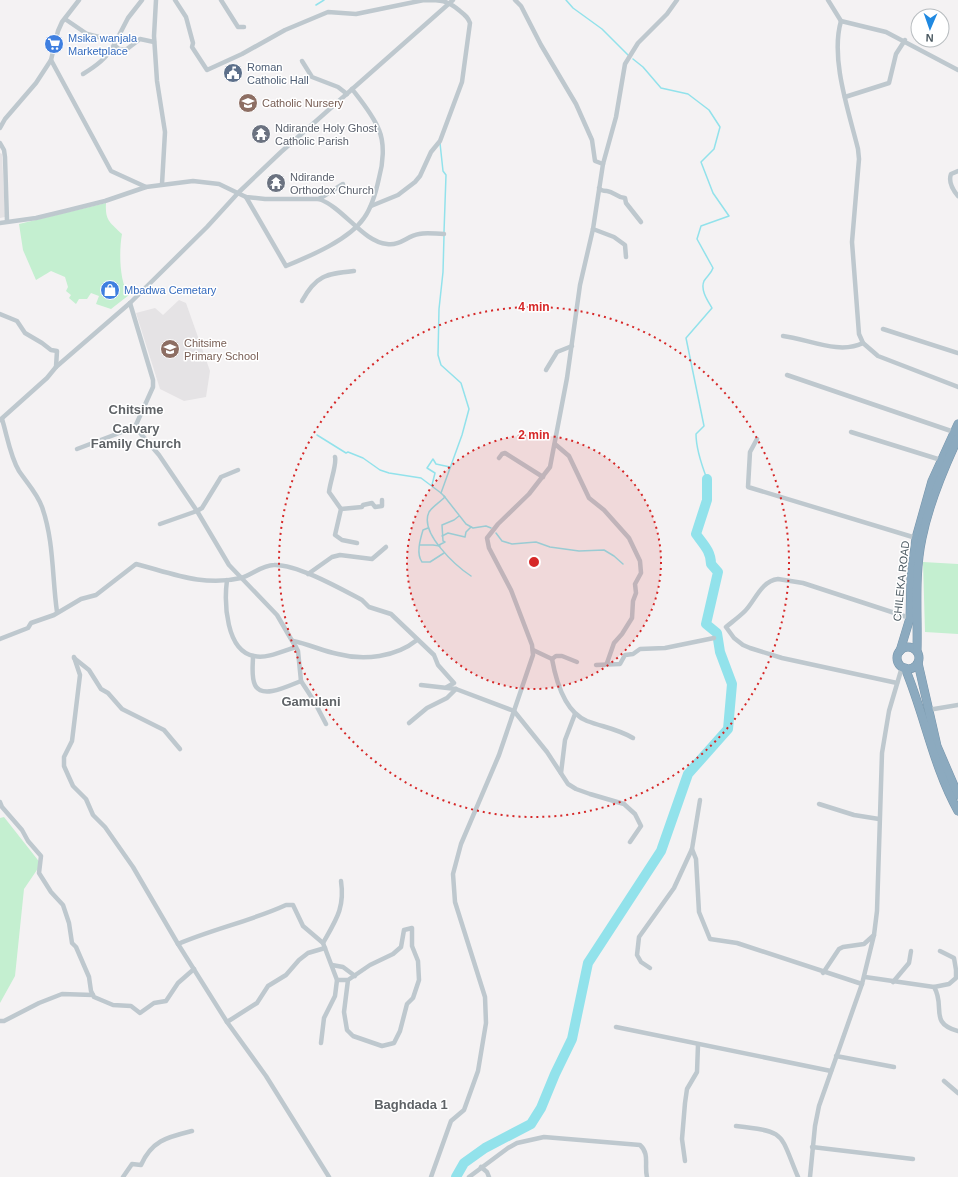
<svg xmlns="http://www.w3.org/2000/svg" width="958" height="1177" viewBox="0 0 958 1177" font-family="Arial,sans-serif">
  <style>
    .education { fill: #e5e3e5 }
    .green { fill: #c4efd0 }
    .lines { fill: none; stroke-linecap: round; stroke-linejoin: round }
    .stream { stroke: #92e2eb; stroke-width: 1.5 }
    .river { stroke: #92e2eb; stroke-width: 10 }
    .highway-casing { stroke: #7795ab; stroke-width: 9 }
    .street { stroke: #bec8ce; stroke-width: 4.5 }
    .highway { stroke: #8caabf; stroke-width: 8 }
    .ring { fill: none; stroke: #d62828; stroke-width: 2; stroke-dasharray: 2 4 }
    .labels { text-anchor: middle; dominant-baseline: central; stroke-width: 3; stroke-linejoin: round; paint-order: stroke }
    .shop-label { font-size: 11px; fill: #366cbe; stroke: #fff; text-anchor: start }
    .service-label { font-size: 11px; fill: #4e5e75; stroke: #fff; text-anchor: start }
    .education-label { font-size: 11px; fill: #785e54; stroke: #fff; text-anchor: start }
    .worship-label { font-size: 11px; fill: #5b616d; stroke: #fff; text-anchor: start }
    .street-label { font-size: 11px; fill: #4a5860; stroke: #fff }
    .quarter-label { font-size: 13px; font-weight: bold; fill: #5f6367; stroke: #fff }
    .centre { fill: #d62828; stroke: #fff; stroke-width: 2 }
    .ring-label { font-size: 12px; text-anchor: middle; font-weight: bold; fill: #d62828; stroke: #fff; stroke-width: 3; stroke-linejoin: round; paint-order: stroke }
  </style>
  <rect width="100%" height="100%" fill="#f4f2f3"/>
  <!-- education -->
  <g class="education">
    <path d="M0,153L2,154L5,217L0,218Z"/>
    <path d="M179,300L186,303L210,371L206,397L184,401L160,389L136,313L155,308L163,315Z"/>
  </g>
  <!-- green -->
  <g class="green">
    <path d="M106,203C105,221 110,222 122,234C119,250 119,282 129,295L111,309L96,304L99,296L91,293L87,299H79L76,304L69,298L71,295L66,291L68,287L65,277L51,271L36,280L23,250L19,224Z"/>
    <path d="M923,562L958,564V634L925,632Z"/>
    <path d="M4,817L41,864L24,889L15,976L0,1003V818Z"/>
  </g>
  <g class="lines">
    <!-- stream -->
    <g class="stream">
      <path d="M566,0L573,8L602,29L628,55"/>
      <path d="M316,5L324,0"/>
      <path d="M633,59L643,67L661,88L688,94L709,110L720,127L714,149L701,162L713,193L729,216L701,226L697,239L713,268C711,274 707,276 704,281C700,290 708,301 712,308L686,338L704,426L696,434C696,447 702,466 707,479"/>
      <path d="M440,143L443,171L446,175L444,232"/>
      <path d="M444,236L443,272L439,309L438,355L441,365L461,383L469,409L462,435L441,493L445,497C440,502 432,507 429,512C419,533 456,566 471,576"/>
      <path d="M317,435L346,453L348,452L363,458L380,470L389,473L421,478L441,493"/>
      <path d="M432,485L435,473L427,468L433,459L436,464L450,467"/>
      <path d="M444,496L466,524L473,528L486,526L491,528"/>
      <path d="M428,528L423,530C420,540 416,554 422,562H430L444,553"/>
      <path d="M496,533L502,541L512,544L536,542L550,547L579,551L604,550L614,556L623,564"/>
      <path d="M442,536L448,533L465,537L466,532L471,527"/>
      <path d="M420,545H433L440,546"/>
      <path d="M439,545L445,542L443,541L442,525L454,520L459,516"/>
    </g>
    <!-- river -->
    <path class="river" d="M456,1177L464,1163L485,1148L531,1124L541,1108L555,1074L572,1039L588,963L661,851L688,774L728,729L732,684L720,652L717,633L706,624L718,572L711,564C711,551 703,544 696,534L707,500V479"/>
    <defs>
      <g id="highway">
        <circle cx="908" cy="658" r="11"/>
        <path d="M900,651L910,618L911,578L916,538L932,481L958,424"/>
        <path d="M917,651C918,614 914,575 922,538C929,503 943,470 958,438"/>
        <path d="M918,663L937,746L958,795"/>
        <path d="M905,668C925,716 933,766 958,811"/>
      </g>
    </defs>
    <!-- highway casing -->
    <use href="#highway" class="highway-casing"/>
    <!-- street -->
    <g class="street">
      <path d="M142,0L128,18L114,45L120,50L127,49L140,39L154,42"/>
      <path d="M156,0L154,36L157,81L165,132L162,184"/>
      <path d="M175,0L186,17L193,43L192,47L207,70L242,54L285,30L328,12L356,14L424,0C441,0 447,0 460,11C465,15 468,17 470,23L462,82L440,141L431,152L420,176L415,182L398,195L371,206"/>
      <path d="M221,0L238,27H244"/>
      <path d="M515,0L521,6L541,45L576,104L592,140L595,161L603,164"/>
      <path d="M828,0L841,21L886,32L958,70"/>
      <path d="M65,19L87,34L115,41"/>
      <path d="M841,21C830,59 849,112 858,149L859,159L852,242L859,334L863,343L878,356L958,387"/>
      <path d="M51,60L111,171L146,187"/>
      <path d="M302,61L312,77L338,87L347,94"/>
      <path d="M83,74C96,66 107,58 114,45"/>
      <path d="M845,97L889,83L896,54L905,40"/>
      <path d="M0,128L5,119L36,83L51,60L58,31L62,22L79,0"/>
      <path d="M0,143L4,150L5,157L7,221"/>
      <path d="M958,171L951,174C948,182 953,190 958,196"/>
      <path d="M599,188C602,192 603,190 607,191C615,192 615,197 625,198L626,203L641,222"/>
      <path d="M246,197L286,266C310,256 349,240 364,218C372,207 376,192 379,178C383,164 385,144 379,130C373,115 362,102 352,89"/>
      <path d="M319,199L343,184"/>
      <path d="M0,223L36,218L65,211L105,201L146,187L193,181L219,184L246,197L265,199H319C344,208 363,242 387,244C400,246 407,236 419,234C427,232 436,234 444,234"/>
      <path d="M593,229L614,237L625,245L626,257"/>
      <path d="M302,301C316,275 326,274 354,271"/>
      <path d="M130,303L153,380V387L135,427L159,455L197,511L229,565L277,615L298,651L301,681L314,701L326,724"/>
      <path d="M0,314L17,321L25,333L42,343L51,350L57,351L56,367"/>
      <path d="M883,329L958,353"/>
      <path d="M783,336C808,339 839,355 863,343"/>
      <path d="M546,370L557,352L572,346"/>
      <path d="M787,375L954,432"/>
      <path d="M2,419C7,435 10,456 19,471C27,483 37,493 42,507C54,541 52,577 57,612"/>
      <path d="M0,420L47,378L56,367L130,303L207,227L239,192L281,152L453,0"/>
      <path d="M851,432L941,460"/>
      <path d="M757,439L750,452L748,487L916,538"/>
      <path d="M555,444L569,456L589,498L604,510L629,538L640,561L641,573L635,584L636,593L633,601L632,618L622,634L614,643L607,663"/>
      <path d="M77,449L135,427"/>
      <path d="M335,457C337,464 330,482 329,492L341,509L335,535L342,540L357,543"/>
      <path d="M499,458L502,454L505,453L543,477"/>
      <path d="M341,509L362,507L363,505L372,503L375,507L382,506V500"/>
      <path d="M160,524L197,511L202,508L221,477L238,470"/>
      <path d="M308,574L332,557L340,555L372,559L386,547"/>
      <path d="M227,580C224,603 226,651 254,656C267,659 283,651 296,647"/>
      <path d="M0,639L28,628L31,623L54,615L81,599L96,595L136,564C171,573 203,587 241,578C252,575 262,565 274,565C297,564 341,589 362,600L369,607L391,614L434,655L438,665L454,683L447,687"/>
      <path d="M293,641C309,644 322,651 338,654C364,661 396,657 417,640"/>
      <path d="M533,650L552,659"/>
      <path d="M253,656C253,665 251,677 255,685C262,700 290,685 301,681"/>
      <path d="M74,657L80,675L72,741L64,757V766L68,775L73,786L86,799L93,815L105,827L133,867L178,944L227,1022L266,1076L329,1177"/>
      <path d="M74,658L89,670L101,689L108,693L122,709L164,730L180,749"/>
      <path d="M552,659C556,681 565,712 587,721C603,727 618,729 633,738"/>
      <path d="M552,659L556,656H562L577,662"/>
      <path d="M596,665L620,664L625,655L633,654L640,649L665,648L714,638"/>
      <path d="M897,683L782,658L750,648L743,645L734,638L726,627C732,622 739,617 745,611C755,601 761,581 778,579L803,583L910,618"/>
      <path d="M421,685L456,689L514,711L547,752L568,784L576,789L590,794L624,804L635,814L641,826L630,842"/>
      <path d="M928,710L958,705"/>
      <path d="M409,723L427,708L447,698L456,689"/>
      <path d="M561,773L565,740L575,714"/>
      <path d="M0,802L2,807L22,830L28,841L41,856L39,873L51,892L63,905L69,923L72,943L76,947L89,977L91,991L94,997L113,1005L131,1006L140,1013L154,1003L166,1001L178,983L194,969"/>
      <path d="M819,804L854,815L879,819"/>
      <path d="M692,849L696,859L699,912L710,939L737,943L862,984"/>
      <path d="M323,943C336,920 345,908 341,881"/>
      <path d="M178,944C213,929 251,921 286,905H293L303,926L323,943L337,980L335,996L324,1018L321,1043"/>
      <path d="M332,965L343,967L355,976"/>
      <path d="M650,968L641,962L637,955L639,937L674,888L692,849L700,800"/>
      <path d="M823,973L839,949L843,947L864,944L874,935"/>
      <path d="M865,977L934,987C946,1006 928,1023 958,1031"/>
      <path d="M337,980H348L370,965L393,954L401,947L404,930L412,928V946L418,961L419,980L413,998L407,1004L400,1031L394,1043L382,1046L353,1036L347,1030L344,1012L348,980"/>
      <path d="M893,982L909,963L911,951"/>
      <path d="M934,987L949,984L956,978V970L954,958L940,951"/>
      <path d="M0,1021H4L39,1003L62,994L93,995"/>
      <path d="M227,1022L257,1003L268,986L286,975L299,960L308,953L325,948"/>
      <path d="M616,1027L831,1071"/>
      <path d="M836,1056L894,1067"/>
      <path d="M944,1081L958,1093"/>
      <path d="M736,1126C787,1132 779,1132 798,1177"/>
      <path d="M812,1147L913,1159"/>
      <path d="M685,1161L682,1139L685,1103L687,1089L697,1072L698,1045"/>
      <path d="M481,1167L487,1172L489,1177"/>
      <path d="M123,1177L132,1164L141,1165C152,1140 168,1137 192,1131"/>
      <path d="M431,1177L451,1121L464,1110L478,1071L486,1023L485,997L455,902L453,874L461,844L499,755L533,655L532,645L511,590L489,548L487,538L498,524L529,494L550,467L567,378L580,285L593,229L603,164L616,117L625,64L638,43L667,14L677,0"/>
      <path d="M469,1177L508,1148L517,1143L544,1137L640,1145C650,1154 644,1165 647,1177"/>
      <path d="M810,1177L815,1126L819,1106L862,984L874,935L877,911L882,753L889,711L902,667"/>
    </g>
    <!-- highway -->
    <use href="#highway" class="highway"/>
  </g>
  <!-- distance rings -->
  <circle cx="534" cy="562" r="127" fill="#d62828" fill-opacity=".12"/>
  <g class="ring">
    <circle cx="534" cy="562" r="127"/>
    <circle cx="534" cy="562" r="255"/>
  </g>
  <!-- icons -->
  <defs>
    <symbol id="supermarket-disc" viewBox="-11 -11 22 22"><circle r="9.5" fill="#3f7fe0" stroke="#fff"/><path d="M-6-5.5h2.5l.6 2H6L4.5 2H-2.5L-4.4-4H-6ZM-1.5 3.2a1.3 1.3 0 1 0 .1 0ZM3 3.2a1.3 1.3 0 1 0 .1 0Z" fill="#fff"/></symbol>
    <symbol id="civic-disc" viewBox="-11 -11 22 22"><circle r="9.5" fill="#5c6f8a" stroke="#fff"/><path d="M-.6-6.5H3V-4.5H.6V-3L4-1V1h2V6H-6V1h2V-1L-.6-3ZM-1.2 2.5V6h2.4V2.5Z" fill="#fff"/></symbol>
    <symbol id="school-disc" viewBox="-11 -11 22 22"><circle r="9.5" fill="#8d6e63" stroke="#fff"/><path d="M0-5L7-2L0 1L-7-2ZM-4 1L0 2.5L4 1V4Q0 6-4 4Z" fill="#fff"/></symbol>
    <symbol id="temple-disc" viewBox="-11 -11 22 22"><circle r="9.5" fill="#6b7280" stroke="#fff"/><path d="M0-6L5-2H3V0L6.5 2.5H4V6H1.5V3h-3V6H-4V2.5H-6.5L-3 0V-2H-5Z" fill="#fff"/></symbol>
    <symbol id="shop-disc" viewBox="-11 -11 22 22"><circle r="9.5" fill="#3f7fe0" stroke="#fff"/><path d="M-5-2.5h2.3a2.7 3.5 0 0 1 5.4 0H5L5.5 6h-11ZM-1.5-2.5h3a1.5 2.3 0 0 0-3 0Z" fill="#fff"/></symbol>
  </defs>
  <g fill-rule="evenodd">
    <use href="#supermarket-disc" x="43" y="33" width="22" height="22"/>
    <use href="#civic-disc" x="222" y="62" width="22" height="22"/>
    <use href="#school-disc" x="237" y="92" width="22" height="22"/>
    <use href="#temple-disc" x="250" y="123" width="22" height="22"/>
    <use href="#temple-disc" x="265" y="172" width="22" height="22"/>
    <use href="#shop-disc" x="99" y="279" width="22" height="22"/>
    <use href="#school-disc" x="159" y="338" width="22" height="22"/>
  </g>
  <g class="labels">
    <!-- shop labels -->
    <g class="shop-label">
      <text x="68" y="38">Msika wanjala<tspan x="68" dy="13">Marketplace</tspan></text>
      <text x="124" y="290">Mbadwa Cemetary</text>
    </g>
    <!-- service labels -->
    <g class="service-label">
      <text x="247" y="67">Roman<tspan x="247" dy="13">Catholic Hall</tspan></text>
    </g>
    <!-- education labels -->
    <g class="education-label">
      <text x="262" y="103">Catholic Nursery</text>
      <text x="184" y="343">Chitsime<tspan x="184" dy="13">Primary School</tspan></text>
    </g>
    <!-- worship labels -->
    <g class="worship-label">
      <text x="275" y="128">Ndirande Holy Ghost<tspan x="275" dy="13">Catholic Parish</tspan></text>
      <text x="290" y="177">Ndirande<tspan x="290" dy="13">Orthodox Church</tspan></text>
    </g>
    <!-- street labels -->
    <g class="street-label">
      <text transform="translate(901 581) rotate(-84)">CHILEKA ROAD</text>
    </g>
    <!-- quarter labels -->
    <g class="quarter-label">
      <text x="136" y="409">Chitsime</text>
      <text x="136" y="428">Calvary<tspan x="136" dy="15">Family Church</tspan></text>
      <text x="311" y="701">Gamulani</text>
      <text x="411" y="1104">Baghdada 1</text>
    </g>
  </g>
  <circle cx="534" cy="562" r="6" class="centre"/>
  <g class="ring-label">
    <text x="534" y="311">4 min</text>
    <text x="534" y="439">2 min</text>
  </g>
  <!-- north arrow -->
  <g transform="translate(930 28) rotate(182)"><circle r="19" fill="#ffffff" stroke="#b7bcbf"/>
  <path d="M0-3L7 15L0 10L-7 15Z" fill="#2089e1"/>
  <text y="-6" font-size="11" font-weight="bold" text-anchor="middle" fill="#4a5860">N</text>
  </g>
</svg>
